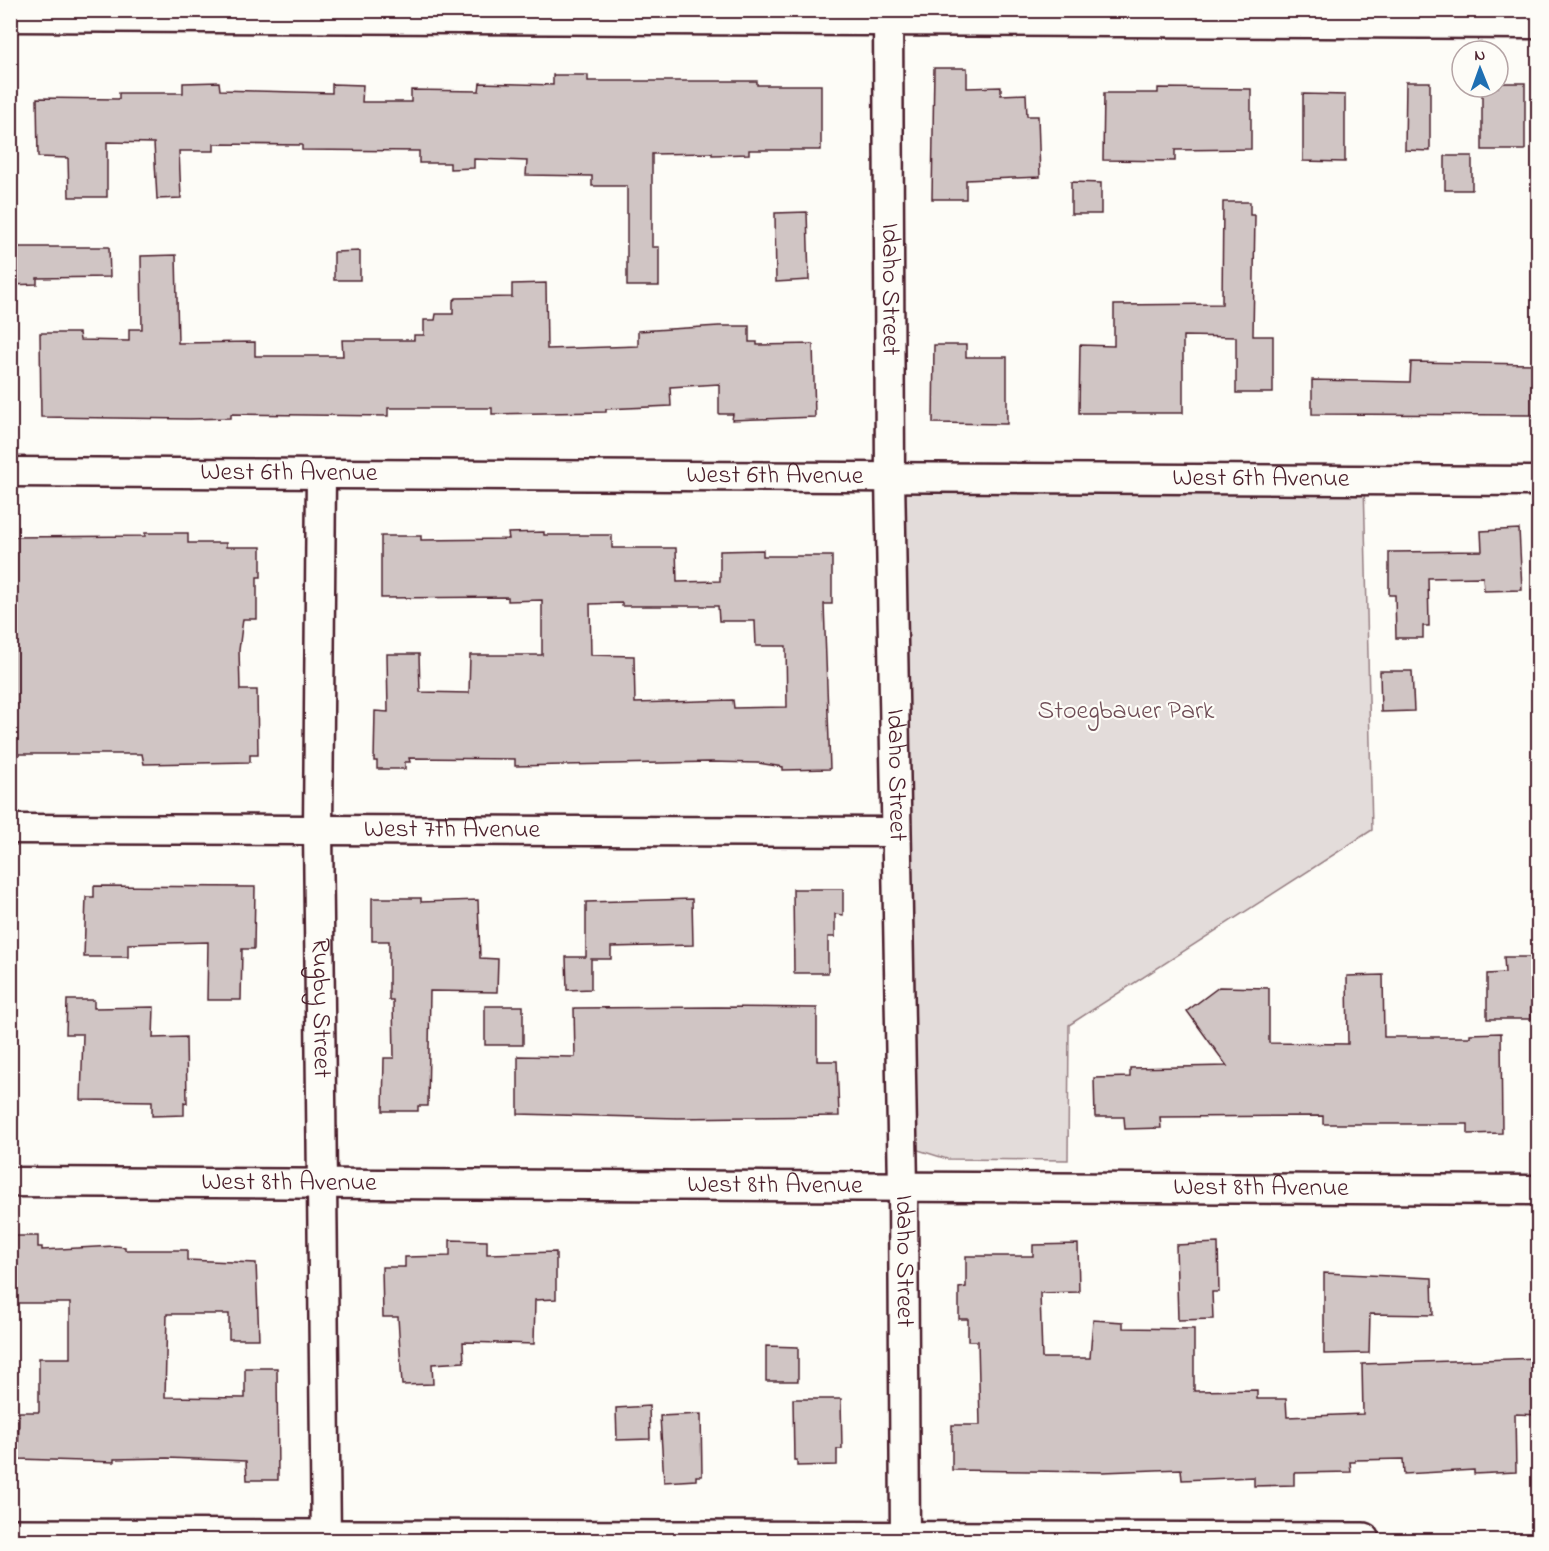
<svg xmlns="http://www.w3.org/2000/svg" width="1549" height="1551" viewBox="0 0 1549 1551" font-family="'Indie Flower',sans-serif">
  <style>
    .park { fill: #e3dcda; stroke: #967e82; stroke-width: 1.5 }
    .building { fill: #d0c5c4; stroke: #4a1f2b; stroke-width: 1.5; fill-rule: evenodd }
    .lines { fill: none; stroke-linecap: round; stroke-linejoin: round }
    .street-casing { stroke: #4a1f2b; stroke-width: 33 }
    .secondary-casing { stroke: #4a1f2b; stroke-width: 38 }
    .street { stroke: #fdfcf7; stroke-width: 28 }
    .secondary { stroke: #fdfcf7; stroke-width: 33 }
    .labels { text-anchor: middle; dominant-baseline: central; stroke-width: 4.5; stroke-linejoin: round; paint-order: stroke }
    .street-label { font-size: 26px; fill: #4a1f2b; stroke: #fdfcf7 }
    .park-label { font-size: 26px; fill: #704e57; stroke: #fdfcf7 }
  </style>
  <rect width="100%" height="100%" fill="#fdfcf7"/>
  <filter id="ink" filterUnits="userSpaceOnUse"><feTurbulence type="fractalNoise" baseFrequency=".0167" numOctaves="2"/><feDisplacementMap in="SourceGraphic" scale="12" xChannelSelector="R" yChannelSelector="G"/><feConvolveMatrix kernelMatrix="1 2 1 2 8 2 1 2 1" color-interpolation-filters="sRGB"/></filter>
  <g filter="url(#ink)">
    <!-- park -->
    <path class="park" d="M890,477L1364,481L1372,830L1069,1025L1068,1160L947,1159L902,1145Z"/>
    <!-- building -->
    <g class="building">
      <path d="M934,68H967V88L1001,87V95L1026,94L1027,116H1038L1040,177L966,180V199H932Z"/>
      <path d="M553,75H588V81H757V85H821V150H749V154L712,155V153L652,154V247H659V286H627V186H592V176L526,175L527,161L474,159V168L450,169V163H419V151L302,150V145L214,144V151H179L181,198L157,199L154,143L107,142V197H69L68,158L38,157L37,98L119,99V93H183V83L219,82L220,90L332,93V84L363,85L362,102H411V90L479,91L480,83L553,85Z"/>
      <path d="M1406,82H1430V151L1405,150Z"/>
      <path d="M1498,83H1525V150H1482V87H1498Z"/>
      <path d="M1158,88L1251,89V149L1175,150V161L1103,160L1104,93H1158Z"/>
      <path d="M1303,94L1345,95V162L1303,161Z"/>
      <rect x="1445" y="156" width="27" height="34"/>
      <path d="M1071,182L1101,183V214H1071Z"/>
      <path d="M1223,202H1250V215H1255L1253,336H1273V393H1236V337L1183,336V413H1079L1080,345L1114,346V305L1222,304Z"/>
      <path d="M807,212L809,280L776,282L775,213Z"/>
      <path d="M10,247H109L110,277L37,278V284L10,285Z"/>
      <path d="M360,251V280H334V252Z"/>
      <path d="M176,255L178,343L255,342V356H343L342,340H414V335H424V320H435L436,314H453V301L456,298L512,297V284L546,283L547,349L638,346V331L719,326H749V342H757V345L813,344L815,417L732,420L733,414H719V384L670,387L671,406L606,409V412L492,414V408H388V416L231,414V418L189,419L41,417L40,333H79L80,340L129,341V329H142L141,256Z"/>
      <path d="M934,345H966V357H1007V424L933,423Z"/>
      <path d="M1411,362L1539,364V415L1312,414V380L1410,382Z"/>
      <path d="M1519,529L1522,590L1484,591L1483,577L1428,578L1429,626H1423V638H1396L1395,595H1389V552L1482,551L1481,531Z"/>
      <path d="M544,532V535H612V548H676L677,582L720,581V551L763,550V556H832V604H824L830,769L783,770V767L758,763L711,762L515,766V759L409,758L410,762H405V769H377V761H374L375,711L388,712L387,654H419L420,692L469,693L470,655H542V600L508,601V597L381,598V536H421V540L509,539L508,533ZM622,603V606H718L719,621H755L756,646H786L787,707L734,708L733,700L635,703L634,656L591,655L590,604Z"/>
      <path d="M145,533H188V543H226V547H261V577H257V619H243L239,650L240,690H257L258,755H250V762L144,764L142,754H10V537L145,536Z"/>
      <path d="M1380,671H1412L1414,711L1381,712Z"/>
      <path d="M94,886L255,887L254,949H242L241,1000H207L208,942L128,944V957H84L86,897H94Z"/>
      <path d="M793,889H843V915L835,914V937H828V973H794Z"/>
      <path d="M372,898H421V902L478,900L480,958L498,959L497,992L430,991L428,1106H418V1111H383L384,1058H394L393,1000H389V941H372Z"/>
      <path d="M692,899L693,945L611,947V959H591V989L567,990L566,957H586V902Z"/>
      <path d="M1504,957H1539V1006H1531V1019H1487V974L1505,973Z"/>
      <path d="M1383,975L1384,1037H1470V1034L1501,1033L1502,1133L1468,1134V1124H1323V1116L1160,1117L1161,1128L1125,1129L1124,1117H1095L1094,1078L1130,1077V1068L1227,1066L1187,1011L1219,987L1269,988V1043L1348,1044L1347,976Z"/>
      <path d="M67,1000H94V1008L154,1007L153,1038L186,1037L187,1103L184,1102V1115L152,1116V1101L81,1100L83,1034H66Z"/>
      <rect x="485" y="1006" width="38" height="39"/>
      <path d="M718,1007L817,1008V1061H837L839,1116L678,1118L518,1114V1056L575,1057L574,1008Z"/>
      <path d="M12,1236H38V1247H42V1250L114,1246L125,1247V1250H187V1260L256,1263L259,1339H229V1314H167L165,1397L245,1398V1368H277L278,1480H247L246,1461L167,1458L114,1459V1462L18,1459L19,1412H39V1358H70V1303H10Z"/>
      <path d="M450,1240L487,1241V1254L556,1252V1299L535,1300L534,1344L463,1342L464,1362L432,1364L433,1384L402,1385L398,1317H383L382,1267H405V1257L450,1256Z"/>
      <path d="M1218,1243L1219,1292H1212L1213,1319L1178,1320L1176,1245Z"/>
      <path d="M1078,1244L1079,1292L1040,1293L1042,1358H1090L1093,1320L1123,1322V1328L1194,1329V1391L1257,1390V1399H1286L1287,1417L1363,1414L1362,1364L1539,1358V1415L1515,1414L1516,1472L1474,1474V1470L1404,1474L1403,1459L1355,1460V1462H1350L1351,1472L1294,1473V1485L1254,1486V1477L1182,1480L1181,1469L1103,1472L952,1470V1425H980L978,1341H968V1319H959V1288L966,1287V1256H1033V1245Z"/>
      <path d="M1324,1273L1432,1278L1433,1315L1370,1314L1369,1353L1324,1354Z"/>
      <path d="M766,1346L798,1347V1381H766Z"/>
      <path d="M793,1399H841L842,1449H837V1465L797,1466V1460H794Z"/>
      <path d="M649,1406L650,1439L617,1440L616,1408Z"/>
      <path d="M701,1414L702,1476H696V1480L664,1482L660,1416Z"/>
    </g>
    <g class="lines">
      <defs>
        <g id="street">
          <path id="s1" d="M888,10L890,477L903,1187L905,1539"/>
          <path d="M10,17L1538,24"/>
          <path id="s2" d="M10,472L1538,481"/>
          <path id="s3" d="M321,474L318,830L326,1540"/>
          <path id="s4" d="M10,829L895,832"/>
          <path id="s5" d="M10,1182L1538,1190"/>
        </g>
        <path id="secondary" d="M10,1536L1363,1540"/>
      </defs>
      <!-- street casing -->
      <use href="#street" class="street-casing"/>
      <!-- secondary casing -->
      <use href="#secondary" class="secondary-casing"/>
      <!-- street -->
      <use href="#street" class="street"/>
      <!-- secondary -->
      <use href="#secondary" class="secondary"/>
    </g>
  </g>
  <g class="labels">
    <!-- street labels -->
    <g class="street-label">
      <text stroke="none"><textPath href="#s1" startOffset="279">Idaho Street</textPath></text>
      <text stroke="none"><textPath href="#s2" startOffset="279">West 6th Avenue</textPath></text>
      <text stroke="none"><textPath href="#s2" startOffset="765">West 6th Avenue</textPath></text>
      <text stroke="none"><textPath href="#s2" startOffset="1251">West 6th Avenue</textPath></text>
      <text stroke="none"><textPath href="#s1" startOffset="765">Idaho Street</textPath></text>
      <text stroke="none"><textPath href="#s4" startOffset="442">West 7th Avenue</textPath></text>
      <text stroke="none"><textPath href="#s3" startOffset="534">Rugby Street</textPath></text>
      <text stroke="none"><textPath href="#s5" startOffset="279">West 8th Avenue</textPath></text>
      <text stroke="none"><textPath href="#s5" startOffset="765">West 8th Avenue</textPath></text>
      <text stroke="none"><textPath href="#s5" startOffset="1251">West 8th Avenue</textPath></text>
      <text stroke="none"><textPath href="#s1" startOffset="1251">Idaho Street</textPath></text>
    </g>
    <!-- park labels -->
    <g class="park-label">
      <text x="1126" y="712">Stoegbauer Park</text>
    </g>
  </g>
  <!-- margin -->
  <rect width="1549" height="1551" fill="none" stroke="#fdfcf7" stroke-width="36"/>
  <rect x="18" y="18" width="1513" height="1515" fill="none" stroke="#4a1f2b" stroke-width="2" filter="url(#ink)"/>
  <!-- north arrow -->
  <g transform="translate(1480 69) rotate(359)"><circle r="28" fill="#fdfcf7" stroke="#b5a4a5" stroke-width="1.5"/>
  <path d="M0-4.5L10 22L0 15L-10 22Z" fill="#1f6fb2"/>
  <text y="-9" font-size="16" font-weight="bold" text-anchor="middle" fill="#4a1f2b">N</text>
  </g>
</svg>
